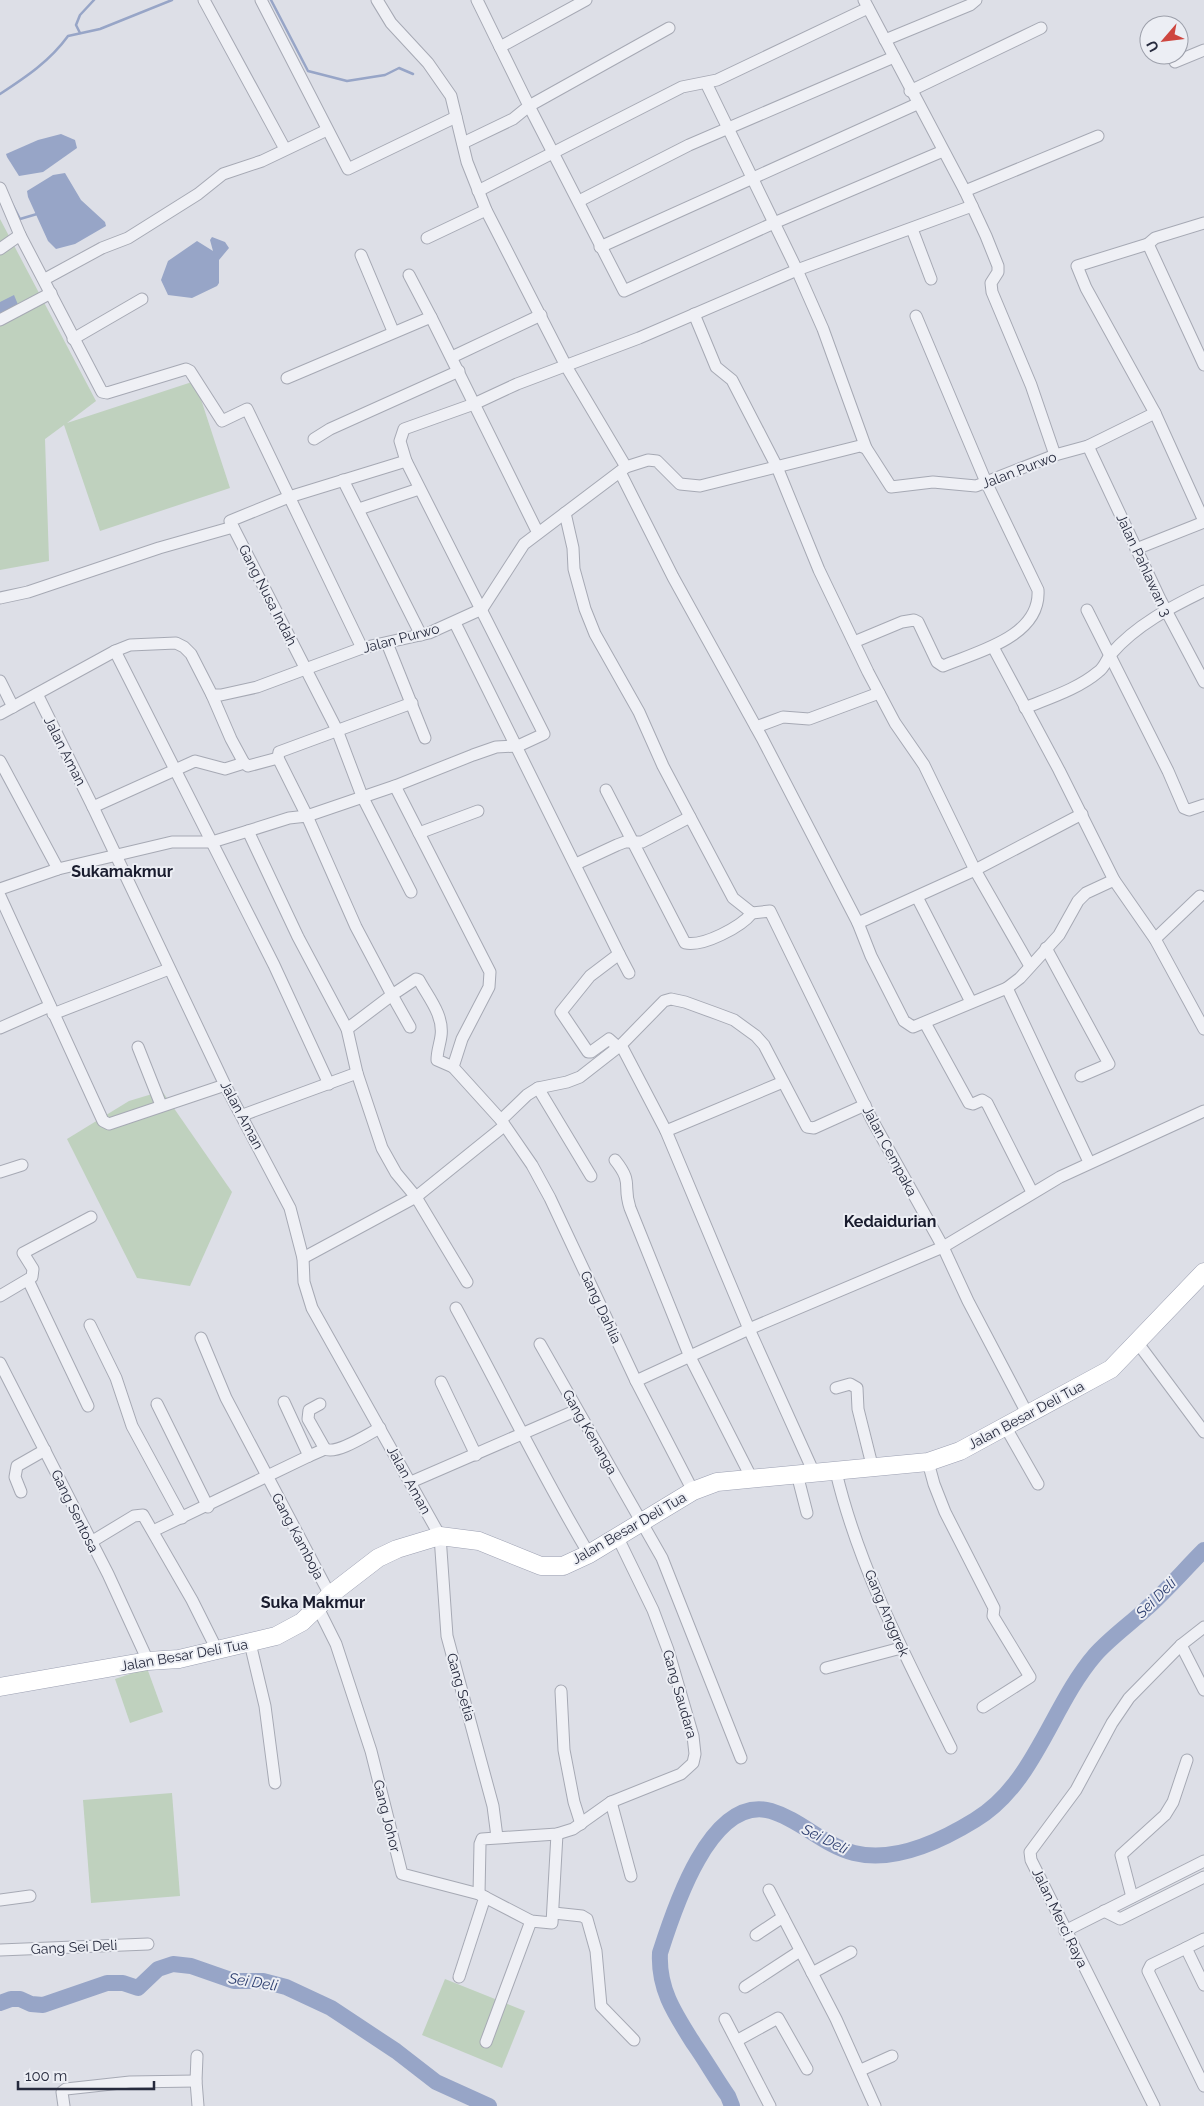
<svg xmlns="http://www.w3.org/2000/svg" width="1204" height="2106" viewBox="0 0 1204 2106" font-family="Raleway,sans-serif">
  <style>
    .green { fill: #bfd1be }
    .water { fill: #97a5c7 }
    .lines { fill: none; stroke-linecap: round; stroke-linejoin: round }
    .stream { stroke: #97a5c7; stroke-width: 2.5 }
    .river { stroke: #97a5c7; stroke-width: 16 }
    .minor-casing { stroke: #a6a9b4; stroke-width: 13 }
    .primary-casing { stroke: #9ca0b2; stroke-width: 19 }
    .minor { stroke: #eff0f5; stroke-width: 11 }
    .primary { stroke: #fff; stroke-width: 18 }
    .labels { text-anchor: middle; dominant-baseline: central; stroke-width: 4; stroke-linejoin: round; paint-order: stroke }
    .street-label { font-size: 14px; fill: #262a3d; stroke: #eceef4 }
    .water-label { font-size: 15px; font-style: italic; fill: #304171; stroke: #eceef4 }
    .quarter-label { font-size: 16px; font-weight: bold; fill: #191c2e; stroke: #eceef4 }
  </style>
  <rect width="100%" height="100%" fill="#dddfe7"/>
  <!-- green -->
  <g class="green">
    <path d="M0,219L96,401L67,423L195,381L230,488L100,531L64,425L45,439L49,561L0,570Z"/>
    <path d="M162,1091L232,1192L190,1286L137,1278L67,1139L129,1101Z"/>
    <path d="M147,1668L163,1712L130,1723L115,1679Z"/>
    <path d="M172,1793L180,1896L91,1903L83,1800Z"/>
    <path d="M445,1979L525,2011L502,2068L422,2035Z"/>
  </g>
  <!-- water -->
  <g class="water">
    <path d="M61,134L75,140L77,148L43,172L19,176L7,157L6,154L38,140Z"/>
    <path d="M65,173L81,200L105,222L106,226L75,244L56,249L48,241L28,197L27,191L53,175Z"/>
    <path d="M212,237L225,242L229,248L219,260V283L217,286L192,298L168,295L161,280L168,261L197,241L213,251L210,240Z"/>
    <path d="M14,295L19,307L0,317V302Z"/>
  </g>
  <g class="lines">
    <!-- stream -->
    <g class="stream">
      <path d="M271,0L308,71L347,81L385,75L399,68L413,74"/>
      <path d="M80,33L76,25L80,15L94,0"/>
      <path d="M0,94C26,77 50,61 68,36L100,29L172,0"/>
      <path d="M9,198L20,219L37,214"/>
    </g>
    <!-- river -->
    <g class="river">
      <path d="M0,2003L11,1999H20L31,2004L43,2005L107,1983H123L138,1988L158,1969L173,1964L191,1966L234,1981H263L286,1987L331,2008L396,2051L436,2082L489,2106"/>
      <path d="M732,2106L728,2096C716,2079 706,2061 694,2044C675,2014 658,1989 660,1953C673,1912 710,1794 771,1811C801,1820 823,1845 854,1853C894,1863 941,1841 975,1820C1035,1784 1051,1706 1095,1655C1110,1638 1130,1624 1147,1608C1167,1590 1185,1569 1204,1550"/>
    </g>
    <defs>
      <g id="minor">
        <path d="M204,0L285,149"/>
        <path d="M261,0L348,169L456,117"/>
        <path d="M377,0L391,23L428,63L451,96L467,162L486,210L566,366L626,467"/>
        <path d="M477,0L500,47"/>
        <path d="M864,0L965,191L986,236L998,266V272L991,283L992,292L1031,385L1055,455"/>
        <path d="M669,28L529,106L624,291L774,223L943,151"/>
        <path d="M885,40L970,5L976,0"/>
        <path d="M1175,62L1204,50"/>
        <path d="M706,83L797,270L823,329L866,448L891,487L933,482L976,486L1055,455L1088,446L1155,413"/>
        <path d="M910,91L1041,28"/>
        <path d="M463,143L513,119L529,106L500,47L586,0"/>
        <path d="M0,188L20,235L102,392L107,393L186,369L190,371L222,421L247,409L362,648"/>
        <path d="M478,191L682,87L717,80L868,8"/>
        <path d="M965,191L1098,136"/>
        <path d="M579,201L689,145L894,57"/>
        <path d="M1204,223L1155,238L1148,244L1077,266L1086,288L1155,413L1204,521"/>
        <path d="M912,229L931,279"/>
        <path d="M427,238L486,210"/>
        <path d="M1148,244L1204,365"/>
        <path d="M600,247L917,104"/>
        <path d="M0,249L20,235"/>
        <path d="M361,255L393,331"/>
        <path d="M45,279L102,248L128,238L198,194L223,174L262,161L327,130"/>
        <path d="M694,314L716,367L732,380L777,467L819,570L868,672L895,723L924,765L975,870L1030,966"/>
        <path d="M431,317L538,533"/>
        <path d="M0,320L51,293"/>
        <path d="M73,339L142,299"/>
        <path d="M452,357L541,315"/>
        <path d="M287,378L431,317L409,275"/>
        <path d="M314,439L330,429L459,371"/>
        <path d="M1088,446L1160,599L1204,682"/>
        <path d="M406,461L289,497L230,521L337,730L362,796L411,892"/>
        <path d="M620,472L673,577L762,738L858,923L975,870L1082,814"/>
        <path d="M343,480L421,635"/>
        <path d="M359,509L419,489"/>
        <path d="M565,513L573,548L574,569L585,609L595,634L639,712L663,766L733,898L752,913L770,911L871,1118L943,1247L968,1301L1028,1415"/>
        <path d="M1136,549L1204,522"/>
        <path d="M0,598L28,592L159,548L233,527"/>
        <path d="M1087,610L1168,771L1184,808L1189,810L1204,805"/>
        <path d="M455,623L619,954L590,976L561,1012L588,1052H591L609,1039L618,1047"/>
        <path d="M854,642L902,622L914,620L918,622L937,662L943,666C976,652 1041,637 1038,590L986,482L916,316"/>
        <path d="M387,643L425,738"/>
        <path d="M993,647L1059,770L1114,880L1155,939L1204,1029"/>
        <path d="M115,651L274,965L329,1084"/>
        <path d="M0,681L13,707"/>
        <path d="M37,694L93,807L225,1085L290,1208L303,1258L304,1282L312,1308L440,1536L447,1636L493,1806L497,1837"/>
        <path d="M212,695L231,739L244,763L248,766L278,758"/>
        <path d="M412,703L279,752L278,758L307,816L395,786L473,755L496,747L518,746L544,734L406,461L400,441L404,429L474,404L517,384L639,338L797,270L972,206"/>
        <path d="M1025,708C1049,698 1078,689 1098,672C1105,667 1106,660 1111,654C1136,625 1171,607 1204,591"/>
        <path d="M0,714L115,651L130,645L176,643L184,647L191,654L212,695H221L257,687L362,648L429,633L482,609L524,544L626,467L648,460L657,461L680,484L700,486L860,446L866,448"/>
        <path d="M756,727L783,717L809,719L879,693"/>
        <path d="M0,761L58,869"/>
        <path d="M395,786L490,972L489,987L462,1039L453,1067L501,1120L532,1165L550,1198L636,1381L693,1491"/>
        <path d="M606,790L685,943C703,947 741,927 752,913"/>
        <path d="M93,807L195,761L225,769L244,763"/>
        <path d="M248,831L289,818L307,816L356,927L392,995L347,1029"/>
        <path d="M419,833L478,811"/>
        <path d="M576,864L617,845L625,842H642L690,817"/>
        <path d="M0,889L58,869L172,842H212L248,831L298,937L347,1029L357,1073L382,1148L396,1173L416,1197L467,1282"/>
        <path d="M0,896L103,1121L109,1124L225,1085"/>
        <path d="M917,897L971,1002"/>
        <path d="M858,923L871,956L904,1021L913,1027L1007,988L1020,978L1059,935L1078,901L1086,893L1114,880"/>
        <path d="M1155,939L1200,896"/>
        <path d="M1046,948L1109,1064L1081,1076"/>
        <path d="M619,954L629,973"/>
        <path d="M1007,988L1089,1162"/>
        <path d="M53,1014L169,969"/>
        <path d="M925,1023L969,1103L973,1104L982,1100L987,1103L1032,1192"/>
        <path d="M410,1027L392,995L416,979L419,980C428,997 444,1015 441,1036C440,1044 437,1051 437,1060L453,1067"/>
        <path d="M0,1028L50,1006"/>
        <path d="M138,1047L161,1105"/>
        <path d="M538,1088L591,1176"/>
        <path d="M243,1115L357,1073"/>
        <path d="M501,1120L527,1095L538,1088L567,1082L580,1077L621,1045"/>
        <path d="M666,1131L783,1082"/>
        <path d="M615,1160C634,1184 622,1184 630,1208L690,1357L751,1477"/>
        <path d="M0,1172L22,1165"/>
        <path d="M303,1258L416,1197L504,1126"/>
        <path d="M28,1280L88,1406"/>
        <path d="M0,1296L32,1277L33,1269L23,1253L91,1217"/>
        <path d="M456,1308C501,1390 541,1474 589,1554"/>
        <path d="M90,1325L116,1378L132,1426L182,1518"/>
        <path d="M201,1338L226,1398L330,1595"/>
        <path d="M1137,1342L1204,1432"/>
        <path d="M540,1344L662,1558L741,1758"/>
        <path d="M0,1363L108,1574L148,1661"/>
        <path d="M636,1381L749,1329L943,1247L1060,1177L1204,1111"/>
        <path d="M441,1382L476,1455"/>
        <path d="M836,1388L850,1384L857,1388L858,1409L873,1469"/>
        <path d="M284,1402L309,1456"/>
        <path d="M157,1404L208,1507"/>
        <path d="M320,1404L309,1410L308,1419L325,1449"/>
        <path d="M1005,1426L1038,1484"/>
        <path d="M928,1462L934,1484L945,1512L994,1608L993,1616L1030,1677L983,1707"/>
        <path d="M836,1472C859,1569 907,1659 951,1748"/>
        <path d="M814,1473L749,1329L666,1131L621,1045L664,1001L671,999L685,1002L718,1014L734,1020L756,1036L764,1045L807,1127L814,1128L865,1105"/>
        <path d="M797,1474L807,1513"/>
        <path d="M411,1482L577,1410"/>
        <path d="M21,1492L15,1477L17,1466L45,1450"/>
        <path d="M153,1531L309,1456L325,1449C337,1455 368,1434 380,1428"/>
        <path d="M91,1542L134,1516L143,1515L192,1600L217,1650"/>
        <path d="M318,1608L336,1644L371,1751L402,1874L479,1894L531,1921L552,1923L557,1834"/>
        <path d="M250,1643L265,1706L275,1783"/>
        <path d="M1181,1645L1204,1690"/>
        <path d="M826,1668L901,1648"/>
        <path d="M561,1691L564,1750L574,1802L581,1824"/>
        <path d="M611,1802L631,1876"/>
        <path d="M769,1890L836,2019L875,2106"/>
        <path d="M479,1894L480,1844L482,1839L557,1834L573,1829L611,1802L681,1774L693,1763L695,1754L693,1736L668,1650L653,1610L617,1536"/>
        <path d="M1132,1897L1121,1855L1165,1815L1173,1802L1187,1760"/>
        <path d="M0,1900L30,1896"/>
        <path d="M1104,1911L1120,1919L1204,1877"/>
        <path d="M554,1913L582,1916L587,1919L596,1951L601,2006L634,2040"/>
        <path d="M1065,1931L1204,1861"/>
        <path d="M756,1935L783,1917"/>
        <path d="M1204,1939L1186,1948L1204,1985"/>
        <path d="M1186,1948L1151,1965L1148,1971L1204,2086"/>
        <path d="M0,1950L148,1944"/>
        <path d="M812,1973L851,1952"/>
        <path d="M459,1977L485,1897"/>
        <path d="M745,1987L800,1951"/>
        <path d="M725,2019L770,2106"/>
        <path d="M738,2040L778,2018L807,2069"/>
        <path d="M486,2042L531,1921"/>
        <path d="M197,2056L196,2081L198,2106"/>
        <path d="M861,2070L892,2056"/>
        <path d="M64,2106L62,2092L66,2089L130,2082L196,2081"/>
        <path d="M1154,2106L1031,1860L1030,1852L1076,1790L1112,1723L1129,1698L1181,1645L1204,1627"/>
      </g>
      <path id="primary" d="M0,1687L148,1661L179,1659L276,1636L302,1622L330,1595L378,1558L397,1549L440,1536L479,1541L541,1566H563L589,1554L693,1491L717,1482L928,1462L960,1451L1111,1369L1204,1272"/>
    </defs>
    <!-- minor casing -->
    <use href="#minor" class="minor-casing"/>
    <!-- primary casing -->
    <use href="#primary" class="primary-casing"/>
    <!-- minor -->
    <use href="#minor" class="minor"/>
    <!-- primary -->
    <use href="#primary" class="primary"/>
  </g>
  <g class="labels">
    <!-- street labels -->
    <g class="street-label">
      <text transform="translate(1019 470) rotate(-21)">Jalan Purwo</text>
      <text transform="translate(1144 565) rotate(65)">Jalan Pahlawan 3</text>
      <text transform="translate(268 595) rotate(63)">Gang Nusa Indah</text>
      <text transform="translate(401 638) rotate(-15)">Jalan Purwo</text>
      <text transform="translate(65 751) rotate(63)">Jalan Aman</text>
      <text transform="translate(242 1115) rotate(62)">Jalan Aman</text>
      <text transform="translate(890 1151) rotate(62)">Jalan Cempaka</text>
      <text transform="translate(601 1307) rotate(65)">Gang Dahlia</text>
      <text transform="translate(1026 1415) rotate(-28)">Jalan Besar Deli Tua</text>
      <text transform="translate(590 1432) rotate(60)">Gang Kenanga</text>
      <text transform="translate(409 1480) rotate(61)">Jalan Aman</text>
      <text transform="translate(75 1511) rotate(64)">Gang Sentosa</text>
      <text transform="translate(629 1528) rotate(-30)">Jalan Besar Deli Tua</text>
      <text transform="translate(298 1536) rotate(62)">Gang Kamboja</text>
      <text transform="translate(887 1613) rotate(67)">Gang Anggrek</text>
      <text transform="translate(184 1655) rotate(-10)">Jalan Besar Deli Tua</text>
      <text transform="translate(461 1687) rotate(74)">Gang Setia</text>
      <text transform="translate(680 1694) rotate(74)">Gang Saudara</text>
      <text transform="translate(387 1816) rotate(76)">Gang Johor</text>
      <text transform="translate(1060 1918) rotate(64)">Jalan Merci Raya</text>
      <text transform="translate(74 1947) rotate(-3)">Gang Sei Deli</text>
    </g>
    <!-- water labels -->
    <g class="water-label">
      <text transform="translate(1156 1598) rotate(-45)">Sei Deli</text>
      <text transform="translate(825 1839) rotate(26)">Sei Deli</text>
      <text transform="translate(253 1982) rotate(9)">Sei Deli</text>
    </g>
    <!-- quarter labels -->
    <g class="quarter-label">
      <text x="122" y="871">Sukamakmur</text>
      <text x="890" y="1221">Kedaidurian</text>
      <text x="313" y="1602">Suka Makmur</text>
    </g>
  </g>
  <!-- north arrow -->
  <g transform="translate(1164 40) rotate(242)"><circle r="24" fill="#eceef4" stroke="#9da0ab"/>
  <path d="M0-4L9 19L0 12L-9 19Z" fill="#ce463f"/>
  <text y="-8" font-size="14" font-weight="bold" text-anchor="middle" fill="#262a3d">U</text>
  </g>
  <!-- scale -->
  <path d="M18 2081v8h136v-8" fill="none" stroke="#262a3d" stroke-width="2.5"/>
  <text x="25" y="2081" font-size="15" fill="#262a3d" stroke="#eceef4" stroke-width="4" paint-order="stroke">100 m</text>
</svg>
